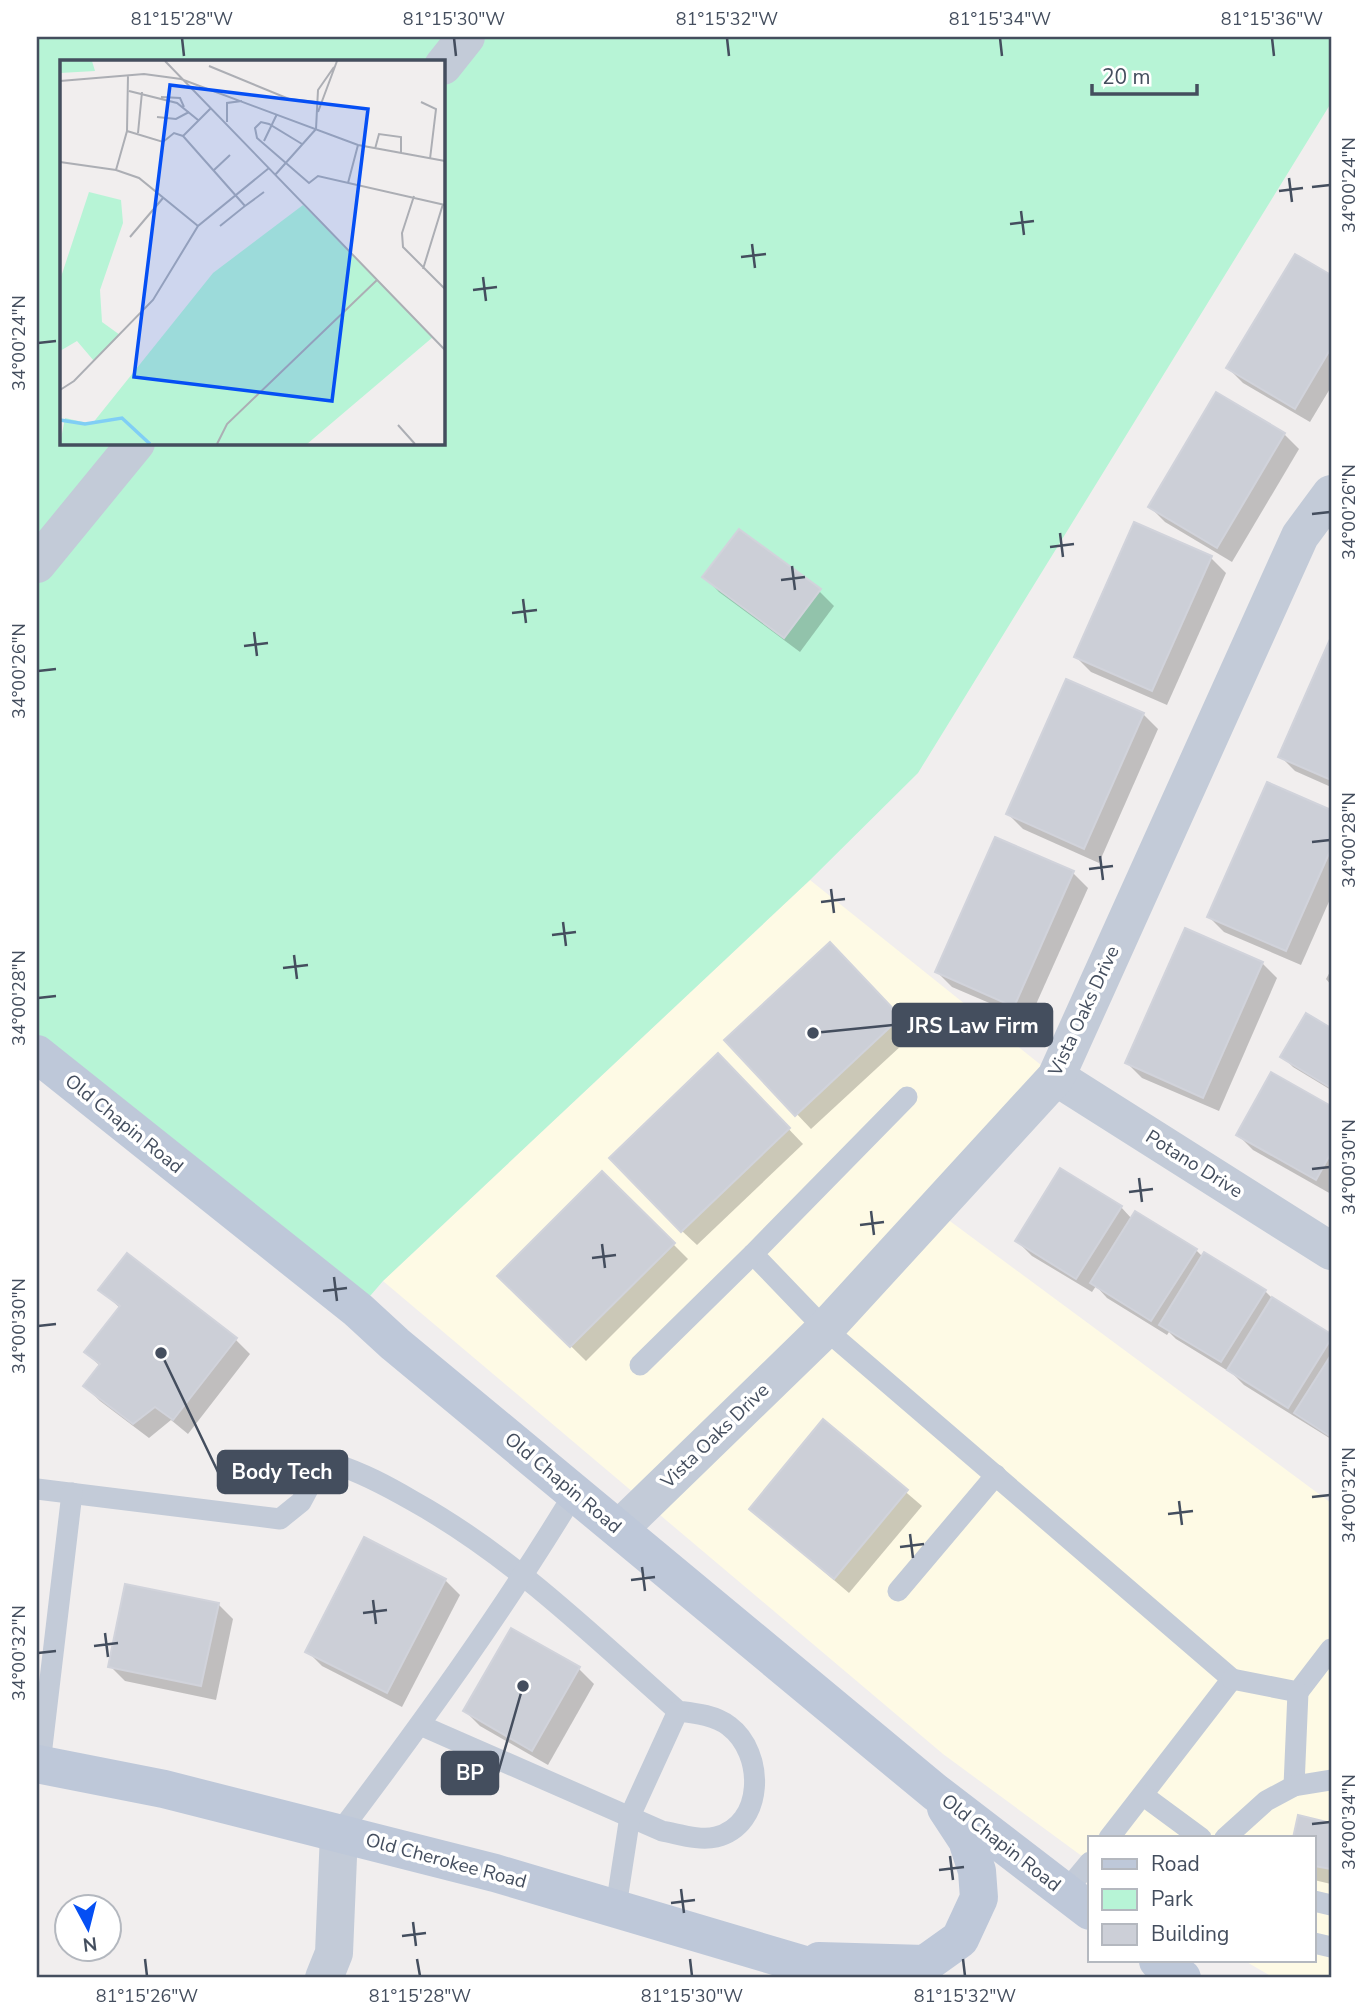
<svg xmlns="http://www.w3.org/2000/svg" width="1368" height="2015" viewBox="0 0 1368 2015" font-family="'Nunito Sans',sans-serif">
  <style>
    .commercial { fill: #fefae5 }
    .green { fill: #b7f4d6; fill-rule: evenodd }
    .shadow { fill: #0003 }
    .building { fill: #cccfd7; stroke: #d1d3db; stroke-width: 2 }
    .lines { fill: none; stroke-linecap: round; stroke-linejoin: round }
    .lane { stroke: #c3cbd8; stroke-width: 21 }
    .street { stroke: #c3cbd8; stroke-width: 38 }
    .secondary { stroke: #bec8d9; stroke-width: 38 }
    .ticks { fill: none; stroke: #444e5e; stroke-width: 2.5 }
    .labels { text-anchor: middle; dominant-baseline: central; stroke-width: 7; stroke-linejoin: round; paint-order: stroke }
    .street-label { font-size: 19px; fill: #444e5e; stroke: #fff }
    .inset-river { fill: none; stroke: #80cef5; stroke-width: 3.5 }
    .inset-road { fill: none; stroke: #acaeb4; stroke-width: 2 }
    .view { fill: #054ff4; fill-opacity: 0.15; stroke: #054ff4; stroke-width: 3.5 }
    .inset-edge { fill: none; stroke: #444e5e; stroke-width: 3.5 }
    .leader { fill: none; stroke: #444e5e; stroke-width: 2.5 }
    .callout-dot { fill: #444e5e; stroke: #fff; stroke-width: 2.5 }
    .callout { fill: #444e5e; stroke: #444e5e; stroke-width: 2.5 }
    .callout-label { font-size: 21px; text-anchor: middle; font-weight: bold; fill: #fff }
    .neatline { fill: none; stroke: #444e5e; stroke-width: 2.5 }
    .ticks-label { font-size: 18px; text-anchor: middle; fill: #444e5e }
  </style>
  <rect width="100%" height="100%" fill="#f1eeee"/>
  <!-- commercial -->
  <path class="commercial" d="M810,880L1056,1077L935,1210L1331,1503V1978H1274L1245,1961H1314V1838H1090V1862L943,1754L383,1281Z"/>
  <!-- green -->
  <path class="green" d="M37,37H1331V103L918,773L810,880L383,1281L358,1310L37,1054ZM61,61H443V443H61Z"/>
  <!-- shadow -->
  <g class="shadow">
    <path d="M1295,256L1331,277V387L1310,422L1243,383L1228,368Z"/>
    <path d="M1284,434L1299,449L1232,562L1165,522L1150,507Z"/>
    <path d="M1211,558L1226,573L1167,705L1091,672L1076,657Z"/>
    <path d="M705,577L819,591L834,606L800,652L719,592Z"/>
    <path d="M1331,641V787L1295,771L1280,756Z"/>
    <path d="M1143,714L1158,729L1099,863L1023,829L1008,814Z"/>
    <path d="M1268,784L1331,811V897L1301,965L1224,932L1209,917Z"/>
    <path d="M1073,873L1088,888L1029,1020L952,987L937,972Z"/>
    <path d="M845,959L915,1033L811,1129L727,1040Z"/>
    <path d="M1262,963L1277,978L1219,1111L1142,1078L1127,1063Z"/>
    <path d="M1331,970V985L1326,979Z"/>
    <path d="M1307,1015L1331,1030V1090L1293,1067L1283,1057Z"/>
    <path d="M733,1071L803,1144L697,1245L682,1231Z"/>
    <path d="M1272,1074L1331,1108V1194L1253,1150L1238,1135Z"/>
    <path d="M602,1173L688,1259L586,1361L500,1276Z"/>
    <path d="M1121,1207L1132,1219L1196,1250L1203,1257L1265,1291L1274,1300L1331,1336V1439L1244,1385L1233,1374L1176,1339L1169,1332L1167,1335L1107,1298L1096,1286L1092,1292L1032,1256L1017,1241Z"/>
    <path d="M101,1290L236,1340L250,1354L188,1434L171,1420L149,1438L100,1401L85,1386L100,1366L86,1352L120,1308Z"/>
    <path d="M824,1422L922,1506L849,1593L751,1509Z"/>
    <path d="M445,1580L460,1595L402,1707L322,1666L307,1651Z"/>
    <path d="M218,1604L233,1619L216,1700L125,1681L110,1666Z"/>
    <path d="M511,1630L579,1669L594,1684L548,1765L480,1726L465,1711Z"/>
    <path d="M1299,1818L1331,1824V1884L1314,1880V1838H1295Z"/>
  </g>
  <!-- building -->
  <g class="building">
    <path d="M1295,254L1331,275V348L1295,409L1226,368Z"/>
    <path d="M1216,392L1285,433L1217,548L1148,507Z"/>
    <path d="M1134,522L1212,556L1152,691L1074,657Z"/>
    <path d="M739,529L821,589L784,638L702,577Z"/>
    <path d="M1331,637V780L1278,757Z"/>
    <path d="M1066,679L1144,713L1084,849L1006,814Z"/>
    <path d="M1267,782L1331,810V849L1286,951L1207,917Z"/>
    <path d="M995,837L1074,871L1014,1007L935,972Z"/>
    <path d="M1185,928L1263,962L1203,1098L1125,1063Z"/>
    <path d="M830,942L901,1017L795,1116L724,1040Z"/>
    <path d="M1306,1013L1331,1028V1088L1280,1057Z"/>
    <path d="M718,1053L790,1128L681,1232L609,1158Z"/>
    <path d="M1271,1072L1331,1106V1153L1316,1180L1236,1135Z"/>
    <path d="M1060,1168L1122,1206L1076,1279L1015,1241Z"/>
    <path d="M602,1171L675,1243L570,1347L497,1276Z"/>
    <path d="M1135,1211L1197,1249L1151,1321L1090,1283Z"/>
    <path d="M1204,1252L1266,1290L1221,1362L1159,1325Z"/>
    <path d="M127,1253L237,1338L173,1420L155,1407L133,1424L83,1386L100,1364L84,1352L120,1306L98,1290Z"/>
    <path d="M1272,1297L1331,1334V1339L1288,1408L1227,1370Z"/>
    <path d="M1331,1355V1437L1294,1413Z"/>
    <path d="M823,1419L908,1490L834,1579L749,1509Z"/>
    <path d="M364,1537L446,1579L387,1693L305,1652Z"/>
    <path d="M125,1584L219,1603L201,1686L108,1667Z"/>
    <path d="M511,1628L580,1667L532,1751L463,1711Z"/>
    <path d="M1298,1815L1331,1823V1869L1314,1866V1838H1293Z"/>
  </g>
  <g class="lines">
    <!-- lane -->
    <g class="lane">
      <path d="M907,1097L753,1254L825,1329L1232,1679L1109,1838"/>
      <path d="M640,1365L753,1254"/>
      <path d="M37,1489L280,1519L301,1502L315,1476L335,1464C363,1473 387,1486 413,1501C512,1556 593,1636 678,1711C694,1713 715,1715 729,1726C765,1753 765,1825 716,1837C699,1841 679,1834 662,1831L420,1725"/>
      <path d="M898,1591L996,1475"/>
      <path d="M1232,1679L1298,1692L1331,1649"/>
      <path d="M40,1764L72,1493"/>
      <path d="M1294,1786L1298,1692"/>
      <path d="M1144,1796L1201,1838"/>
      <path d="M339,1833C423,1722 503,1611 575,1492"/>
      <path d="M1225,1838L1266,1801L1294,1786L1331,1780"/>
      <path d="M1065,1892L1090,1862"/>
      <path d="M1314,1901L1331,1905"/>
      <path d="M616,1907L630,1816L678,1711"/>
      <path d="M1314,1943L1331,1947"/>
    </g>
    <!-- street -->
    <g class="street">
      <path d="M443,66L466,37"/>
      <path d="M37,564L136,443"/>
      <path d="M1056,1077L1331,1251"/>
      <path d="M619,1529L825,1329L1056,1077L1300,536L1331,494"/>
      <path d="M324,1978L334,1953L339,1833"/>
    </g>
    <!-- secondary -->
    <g class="secondary">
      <path d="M37,1054L358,1310L395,1344L935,1792L1090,1911"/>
      <path d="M37,1764L164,1789L495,1873L849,1978"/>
      <path d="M819,1961L925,1964L960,1939L979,1898L977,1871L967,1840L946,1808"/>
      <path d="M1158,1961L1182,1978"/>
    </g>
  </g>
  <!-- ticks -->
  <path class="ticks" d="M182,38L184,56M454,38L456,56M727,38L729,56M1000,38L1002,56M1272,38L1274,56M1289,178L1292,202M1312,187L1330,185M1279,191L1303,188M1021,211L1024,235M1010,224L1034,221M752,244L755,268M741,257L766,254M483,277L486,301M473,290L497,287M38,343L56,341M1312,514L1330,512M1060,533L1063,557M1050,547L1074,544M792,566L795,590M781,580L805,577M523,599L526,623M512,613L537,610M254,632L257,656M244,646L268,643M38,671L56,669M1312,842L1330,840M1100,856L1103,880M1089,869L1113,866M831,889L834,913M821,902L845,899M563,922L566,946M552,935L576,932M294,955L297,979M283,968L308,965M38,998L56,996M1312,1169L1330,1167M1139,1178L1142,1202M1129,1192L1153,1189M871,1211L874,1235M860,1225L884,1222M602,1244L605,1268M592,1258L616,1255M334,1277L337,1301M323,1291L347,1288M38,1326L56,1324M1312,1497L1330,1495M1179,1501L1182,1525M1168,1514L1193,1511M910,1534L913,1558M900,1547L924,1544M642,1567L645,1591M631,1580L655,1577M373,1600L376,1624M363,1613L387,1610M105,1633L108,1657M94,1646L118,1643M38,1653L56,1651M1312,1824L1330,1822M950,1856L953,1880M939,1870L964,1867M681,1889L684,1913M671,1903L695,1900M413,1922L416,1946M402,1936L426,1933M145,1959L147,1976M417,1959L420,1976M690,1959L692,1976M963,1959L965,1976"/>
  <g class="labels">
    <!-- street labels -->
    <g class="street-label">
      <text transform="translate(1084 1011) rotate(-65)">Vista Oaks Drive</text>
      <text transform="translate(124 1124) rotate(39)">Old Chapin Road</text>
      <text transform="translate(1194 1164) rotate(32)">Potano Drive</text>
      <text transform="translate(715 1436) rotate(-44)">Vista Oaks Drive</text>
      <text transform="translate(563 1483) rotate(40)">Old Chapin Road</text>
      <text transform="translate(1001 1843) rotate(38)">Old Chapin Road</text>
      <text transform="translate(446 1861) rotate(15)">Old Cherokee Road</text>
    </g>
  </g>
  <!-- overview -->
  <g transform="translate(60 60)">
    <rect width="385" height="385" fill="#f1eeee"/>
    <path d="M0,1H32L35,11L0,13ZM29,132L61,140L63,163L40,230L42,262L60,275L34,301L17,281L0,291V220ZM243,145L373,277L247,384H0L5,358L32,364L153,213Z" fill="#b7f4d6"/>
    <path class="inset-river" d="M0,360L25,364L62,358L90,384"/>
    <path class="inset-road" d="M105,1L385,290M149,6L229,39L256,42M0,21L84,14L121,19L298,85L385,101M69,31L117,43L138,60M101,37L120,38L124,47M361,42L376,49L370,99M151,48L123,76L185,146L160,166M258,52L277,1M97,57L116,59L129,52M167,62V43L182,41M67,71L103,82L114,73L123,76M78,73L82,32M204,81L217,54M242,84L209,64L201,62L195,68L197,78L249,123L258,116L385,145M315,89L319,74L341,77V94M0,102L56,110L79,118L138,166M56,110L67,71L68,15M154,110L170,95M215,115L256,69L258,30L274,7M288,123L298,85M354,136L342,173L343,187L385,229M185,146L204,132M70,177L103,138M363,209L383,144M0,330L14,321L93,240L138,166L209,108M338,365L355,384M157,384L167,364L317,220"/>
    <path class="view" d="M110,25L308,49L272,341L74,317Z"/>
    <rect width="385" height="385" class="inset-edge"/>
  </g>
  <!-- callouts -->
  <path class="leader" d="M813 1033L893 1025M161 1353L218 1472M523 1686L498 1773"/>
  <g class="callout-dot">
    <circle cx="813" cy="1033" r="7"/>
    <circle cx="161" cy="1353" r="7"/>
    <circle cx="523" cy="1686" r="7"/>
  </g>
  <g class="callout">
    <rect x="893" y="1004" width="159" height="42" rx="7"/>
    <rect x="218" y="1451" width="129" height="42" rx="7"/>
    <rect x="442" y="1752" width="56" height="42" rx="7"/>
  </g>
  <g class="callout-label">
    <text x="973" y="1033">JRS Law Firm</text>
    <text x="282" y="1479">Body Tech</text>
    <text x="470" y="1780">BP</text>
  </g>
  <!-- border -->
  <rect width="1368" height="2015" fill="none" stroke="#ffffff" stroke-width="77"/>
  <!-- legend -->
  <rect x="1088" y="1836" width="228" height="126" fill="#ffffff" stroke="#b4b8bf" stroke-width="2"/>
  <rect x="1102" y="1859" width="35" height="10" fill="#bec8d9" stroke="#b4b8bf" stroke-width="2"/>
  <text x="1151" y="1871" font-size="21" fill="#444e5e">Road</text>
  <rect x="1102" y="1889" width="35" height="21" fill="#b7f4d6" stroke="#b4b8bf" stroke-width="2"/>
  <text x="1151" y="1906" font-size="21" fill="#444e5e">Park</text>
  <rect x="1102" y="1924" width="35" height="21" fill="#cccfd7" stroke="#b4b8bf" stroke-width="2"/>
  <text x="1151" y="1941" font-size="21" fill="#444e5e">Building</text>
  <!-- north arrow -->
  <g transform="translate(88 1928) rotate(173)"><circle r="33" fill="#ffffff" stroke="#b4b8bf" stroke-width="2"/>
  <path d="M0-5L12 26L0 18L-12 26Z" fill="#054ff4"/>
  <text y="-10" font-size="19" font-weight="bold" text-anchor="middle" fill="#444e5e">N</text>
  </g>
  <!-- scale -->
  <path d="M1092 84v10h105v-10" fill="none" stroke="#444e5e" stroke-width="3.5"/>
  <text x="1102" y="84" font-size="21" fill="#444e5e" stroke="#ffffff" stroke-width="5" paint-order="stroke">20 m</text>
  <rect x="38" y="38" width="1292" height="1938" class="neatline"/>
  <g class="ticks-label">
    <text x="182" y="25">81°15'28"W</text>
    <text x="454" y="25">81°15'30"W</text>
    <text x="727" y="25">81°15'32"W</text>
    <text x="1000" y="25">81°15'34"W</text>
    <text x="1272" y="25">81°15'36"W</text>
    <text transform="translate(1349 185) rotate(-90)" y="6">34°00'24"N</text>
    <text transform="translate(19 343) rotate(-90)" y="6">34°00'24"N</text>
    <text transform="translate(1349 512) rotate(-90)" y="6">34°00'26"N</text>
    <text transform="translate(19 671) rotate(-90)" y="6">34°00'26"N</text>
    <text transform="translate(1349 840) rotate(-90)" y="6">34°00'28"N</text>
    <text transform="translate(19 998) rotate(-90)" y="6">34°00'28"N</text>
    <text transform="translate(1349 1167) rotate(-90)" y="6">34°00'30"N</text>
    <text transform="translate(19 1326) rotate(-90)" y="6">34°00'30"N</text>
    <text transform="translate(1349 1495) rotate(-90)" y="6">34°00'32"N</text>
    <text transform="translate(19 1653) rotate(-90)" y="6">34°00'32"N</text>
    <text transform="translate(1349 1822) rotate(-90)" y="6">34°00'34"N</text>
    <text x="147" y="2002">81°15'26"W</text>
    <text x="420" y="2002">81°15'28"W</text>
    <text x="692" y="2002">81°15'30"W</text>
    <text x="965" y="2002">81°15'32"W</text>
  </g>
</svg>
